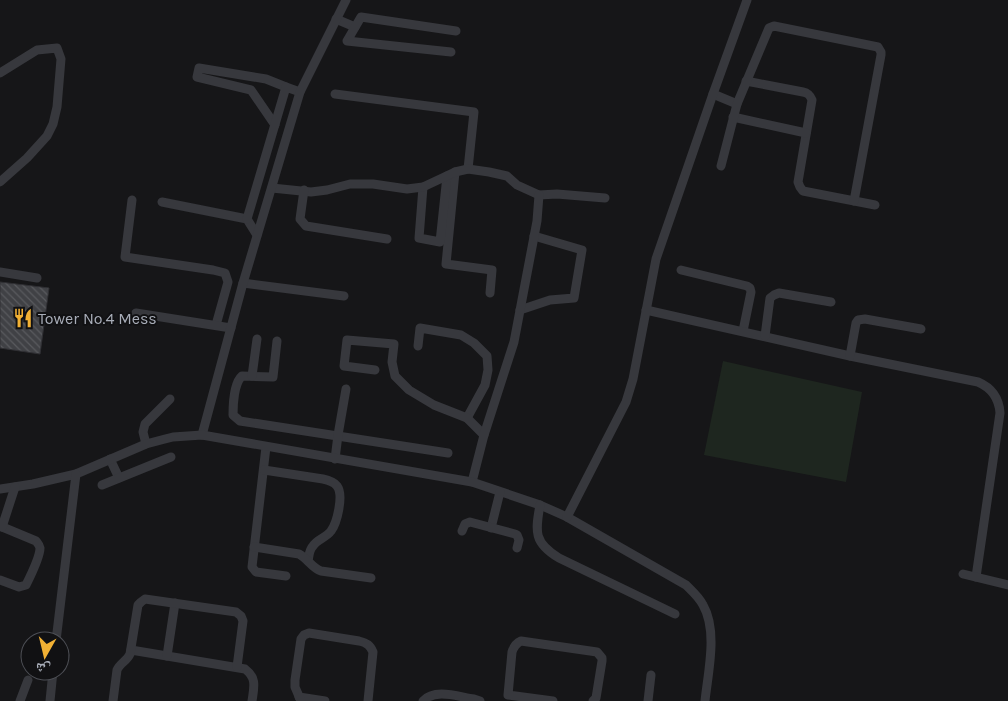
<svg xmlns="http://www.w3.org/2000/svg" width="1008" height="701" viewBox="0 0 1008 701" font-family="Karla,'Noto Naskh Arabic',sans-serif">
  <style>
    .green { fill: #1e261f }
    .building { fill: url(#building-back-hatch); stroke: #303034 }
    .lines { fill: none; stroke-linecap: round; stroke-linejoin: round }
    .minor { stroke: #37383d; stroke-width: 9 }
    .labels { text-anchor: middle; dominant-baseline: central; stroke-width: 4; stroke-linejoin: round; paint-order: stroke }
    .poi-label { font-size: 16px; fill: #a8adb8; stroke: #111113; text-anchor: start }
  </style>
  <defs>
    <pattern id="building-back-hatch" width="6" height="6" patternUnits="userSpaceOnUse" patternTransform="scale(1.25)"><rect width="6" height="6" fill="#404145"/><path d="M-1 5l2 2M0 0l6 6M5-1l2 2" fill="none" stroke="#595a5e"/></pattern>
  </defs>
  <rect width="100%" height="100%" fill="#161618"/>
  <!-- green -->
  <path class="green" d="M723,361L862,392L846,482L704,455Z"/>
  <!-- building -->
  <path class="building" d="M0,282L49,288L40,354L0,348Z"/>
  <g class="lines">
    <!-- minor -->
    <g class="minor">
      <path d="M336,19L355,27"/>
      <path d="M451,52L347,41L361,17L456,31"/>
      <path d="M0,73L37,50L57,48L61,59L57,107L53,124L47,136L27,158L0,182"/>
      <path d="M746,81L803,92C808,93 810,95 812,100L798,182L800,187L803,191L875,205"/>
      <path d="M335,94L474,112L468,169"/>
      <path d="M713,94L737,104"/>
      <path d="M733,117L806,133"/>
      <path d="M275,125L251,90L197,77L199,68L266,79L286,87"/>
      <path d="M721,166L737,104L769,28L774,26L878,47L881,52V55L854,201"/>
      <path d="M455,172L446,264L492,270L490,293"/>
      <path d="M423,187L419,238L440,242L447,176"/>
      <path d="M272,188L311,192L327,190L350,184H373L407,189L423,187L455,172L468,169L489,172L507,176L517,185L539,195L557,194L605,198"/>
      <path d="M304,190L300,219L306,226L387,239"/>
      <path d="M132,200L125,257L213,270L225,273L228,282L216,325"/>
      <path d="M162,202L247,219L257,235"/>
      <path d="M247,219L286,87L300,92"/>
      <path d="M681,270L747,286L750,288L751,292L743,331"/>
      <path d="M0,272L37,278"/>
      <path d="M243,283L344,296"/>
      <path d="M520,310L550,300L574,298L582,250L534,236"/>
      <path d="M646,310L850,356L978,382C992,388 999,398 1000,413L976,577"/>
      <path d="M136,313L231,328"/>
      <path d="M765,336L770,298L774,295L779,293L831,302"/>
      <path d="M277,341L273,377L242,376C234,383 233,405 233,415L240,421L448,453"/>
      <path d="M418,346L420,328L461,335L474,343L487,356L488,370L485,385L467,418"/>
      <path d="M850,356L856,323L858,320L865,319L921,329"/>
      <path d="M375,370L344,366L347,340L394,344L392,362L395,376L409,390L434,405L467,418L484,435"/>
      <path d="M252,376L257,339"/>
      <path d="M202,435L243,283L300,92L346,0"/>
      <path d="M146,444L143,432L145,424L170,399"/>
      <path d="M266,447L252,567L256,572L286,576"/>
      <path d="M110,459L119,478"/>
      <path d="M335,459L338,435L346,389"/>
      <path d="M264,470L323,479C328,480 334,482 337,486C344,495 337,523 331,531C326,538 317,539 313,546C309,550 309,556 308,561"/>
      <path d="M472,482L484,435L514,342L537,221L539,195"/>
      <path d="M102,485L171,457"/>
      <path d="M0,489L33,484L76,474L146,444L165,439L173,437L202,435L472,482L540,505L567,517L686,585C692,591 699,597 703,605C718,631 708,672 705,701"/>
      <path d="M540,505C535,532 534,543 559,558L675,614"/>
      <path d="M567,517L626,402L633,379L656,259L713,94L747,0"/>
      <path d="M0,526L36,541C38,544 39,544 40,548C40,557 30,577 26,585L19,587L0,580"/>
      <path d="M2,527L15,487"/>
      <path d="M491,528L500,492"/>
      <path d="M462,531L465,524L470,522L515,534L517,535L519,540L517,548"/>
      <path d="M254,547L299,554C308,559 312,568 321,571L371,578"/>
      <path d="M963,574L1008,585"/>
      <path d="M56,641L76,474"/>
      <path d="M131,650L245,669C257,678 254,687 252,701"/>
      <path d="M167,656L175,603"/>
      <path d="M299,697L325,701"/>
      <path d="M20,701L28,680"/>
      <path d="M50,701L53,671"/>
      <path d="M113,701L117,670C120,663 127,661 130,654L138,605L141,602L145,599L236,612L241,616L243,621L237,667"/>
      <path d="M301,701L295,687V680L301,639L304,635L309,633L359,641C367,643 370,645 373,652L368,701"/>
      <path d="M423,701C435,688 459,697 474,699L480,701"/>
      <path d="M553,701L508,695L512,652C514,646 516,643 521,641L597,652L602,658V661L596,698L593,701"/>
      <path d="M648,701L651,675"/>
    </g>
  </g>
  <!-- icons -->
  <defs>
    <symbol id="restaurant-bare" viewBox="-9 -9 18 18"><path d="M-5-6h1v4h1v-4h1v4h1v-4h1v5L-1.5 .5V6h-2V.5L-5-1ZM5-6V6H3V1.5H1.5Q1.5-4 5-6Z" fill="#f2b134" stroke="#111113" stroke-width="2.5" paint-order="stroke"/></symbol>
  </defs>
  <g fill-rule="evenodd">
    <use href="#restaurant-bare" x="9" y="304" width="28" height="28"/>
  </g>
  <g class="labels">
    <!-- poi labels -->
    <g class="poi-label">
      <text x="38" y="318">Tower No.4 Mess</text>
    </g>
  </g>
  <!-- north arrow -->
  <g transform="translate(45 656) rotate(188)"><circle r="24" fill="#111113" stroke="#4d4f55"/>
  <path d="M0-4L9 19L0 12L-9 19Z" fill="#f2b134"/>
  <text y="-8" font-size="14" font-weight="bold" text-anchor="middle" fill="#a8adb8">ش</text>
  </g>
</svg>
